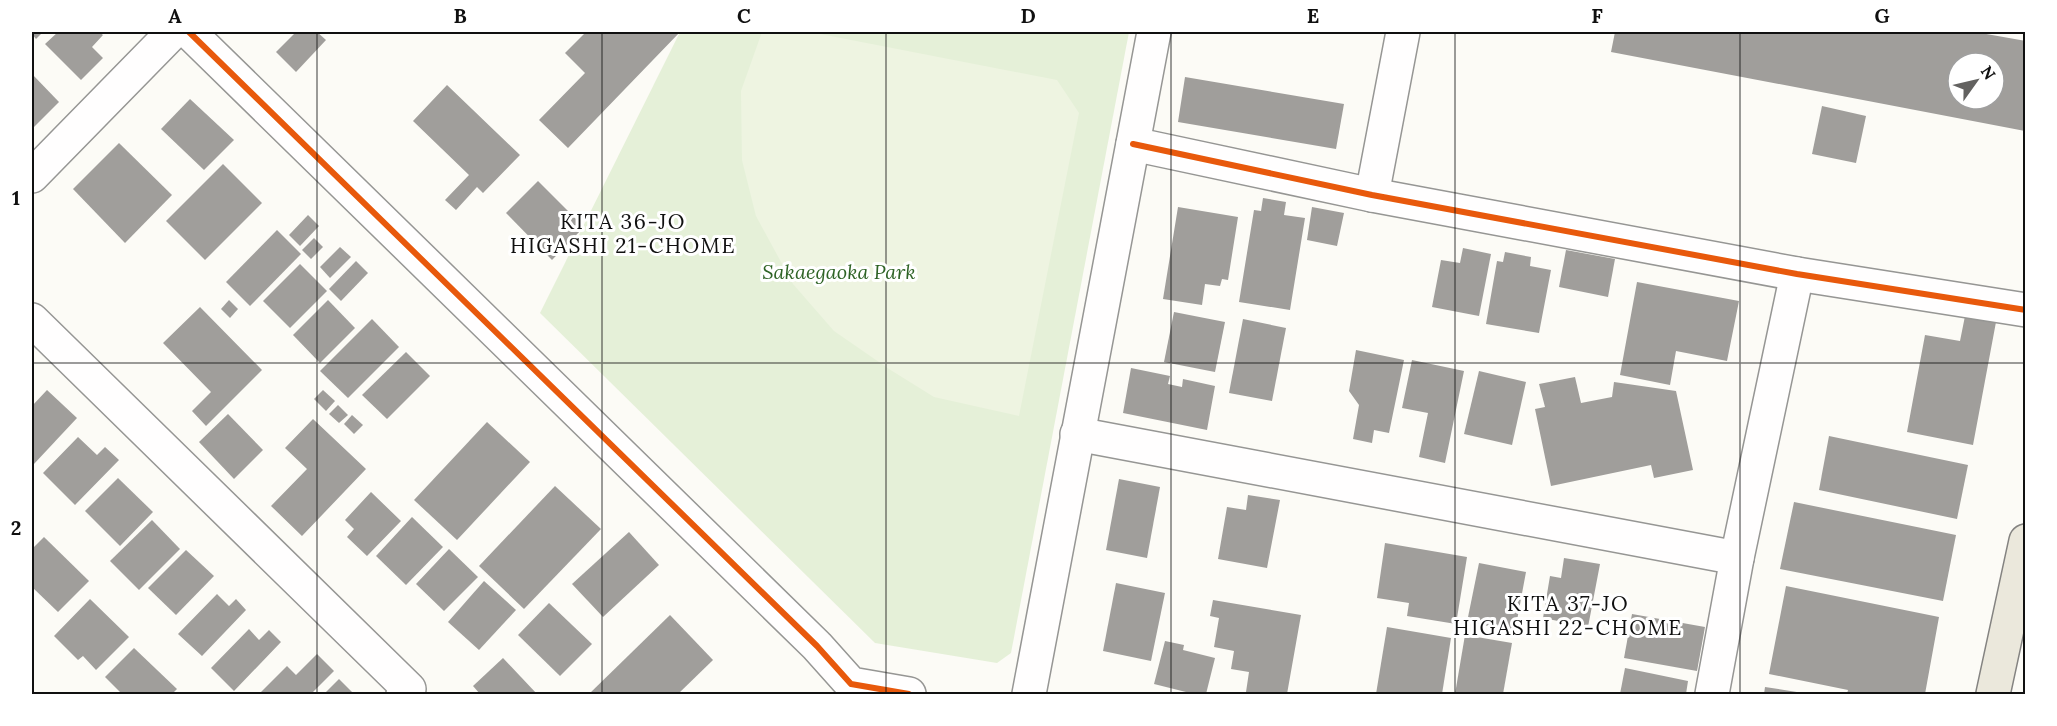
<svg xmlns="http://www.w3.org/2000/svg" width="2057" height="726" viewBox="0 0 2057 726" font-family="Lora,serif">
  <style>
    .green { fill: #e5f0d8 }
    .pitch { fill: #eef4e1 }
    .building { fill: #a09e9b; fill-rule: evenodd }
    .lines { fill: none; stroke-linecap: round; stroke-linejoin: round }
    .minor-casing { stroke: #969694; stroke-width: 36 }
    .major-casing { stroke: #848381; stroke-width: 36 }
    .minor { stroke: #fffefe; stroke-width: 33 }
    .major { stroke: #ebe8dc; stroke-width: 33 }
    .cycleway-casing { stroke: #fff; stroke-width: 10 }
    .cycleway { stroke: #e8590c; stroke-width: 6 }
    .grid { fill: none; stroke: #101010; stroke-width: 1.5; stroke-opacity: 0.55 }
    .labels { text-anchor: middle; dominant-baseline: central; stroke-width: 6; stroke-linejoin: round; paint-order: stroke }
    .park-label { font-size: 20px; font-style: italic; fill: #2e6325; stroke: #fff }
    .neighbourhood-label { font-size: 21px; letter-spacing: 1.5px; fill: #101010; stroke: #fff }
    .neatline { fill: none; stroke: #101010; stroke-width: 2 }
    .grid-label { font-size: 20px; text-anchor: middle; font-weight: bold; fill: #101010 }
  </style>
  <rect width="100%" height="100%" fill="#fcfbf6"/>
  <!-- green -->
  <path class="green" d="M680,32H1129L1011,653L997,663L875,643L540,313Z"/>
  <!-- pitch -->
  <path class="pitch" d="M762,32H810L1057,80L1079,113L1019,416L934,397L889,369L834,331L793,284L756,216L742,160L741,91Z"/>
  <!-- building -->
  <g class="building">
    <path d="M32,32H43L36,39L32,34Z"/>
    <path d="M58,32H99L103,35L92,47L103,58L81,80L45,44Z"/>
    <path d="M296,32H317L326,40L296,72L276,52Z"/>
    <path d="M586,32H680L568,148L539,120L585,73L565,53Z"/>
    <path d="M1615,32H1975L2026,41L2025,131L1611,52ZM1958,63H1994V99H1958Z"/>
    <path d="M32,74L59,102L32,129Z"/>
    <path d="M1185,77L1344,104L1336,149L1178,122Z"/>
    <path d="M447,85L520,155L483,193L477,187L456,210L445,200L469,175L413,121Z"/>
    <path d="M190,99L234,140L204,170L161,129Z"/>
    <path d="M1822,106L1866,116L1856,163L1812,154Z"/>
    <path d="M119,143L172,195L125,243L73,189Z"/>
    <path d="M223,164L262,203L205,260L166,221Z"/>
    <path d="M538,181L584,227L552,260L506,213Z"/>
    <path d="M1263,198L1286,202L1284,215L1305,218L1290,310L1239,302L1254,210L1261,211Z"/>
    <path d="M1178,207L1238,217L1228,280L1222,279L1220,286L1205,284L1202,305L1163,299Z"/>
    <path d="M1312,207L1344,213L1337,246L1307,240Z"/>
    <path d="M308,215L319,226L300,246L289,235Z"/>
    <path d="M277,230L301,254L250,306L226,282Z"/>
    <path d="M314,238L323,247L311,259L302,250Z"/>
    <path d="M340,247L351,257L330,278L320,267Z"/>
    <path d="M1463,248L1491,254L1479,316L1432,307L1441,260L1460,263Z"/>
    <path d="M1566,250L1615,259L1608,297L1559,287Z"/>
    <path d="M1505,252L1531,257L1530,266L1551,270L1539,333L1486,324L1497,261L1503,262Z"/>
    <path d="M356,261L368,273L341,301L329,289Z"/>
    <path d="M300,264L327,291L290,328L263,301Z"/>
    <path d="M1637,282L1739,301L1727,361L1676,351L1670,385L1620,375Z"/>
    <path d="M229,300L238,309L230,318L221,309Z"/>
    <path d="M328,300L355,328L320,363L293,335Z"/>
    <path d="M200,307L262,370L206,426L192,411L211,392L163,343Z"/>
    <path d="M1174,312L1225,322L1215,372L1164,362Z"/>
    <path d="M1965,316L1996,322L1973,445L1907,432L1925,335L1960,341Z"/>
    <path d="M372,319L399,347L348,398L320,371Z"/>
    <path d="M1243,319L1286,328L1272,401L1229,393Z"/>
    <path d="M1356,350L1404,360L1389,433L1374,430L1372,443L1353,439L1359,405L1349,391Z"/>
    <path d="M406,352L430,376L387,419L362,395Z"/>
    <path d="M1412,360L1464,371L1445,463L1419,457L1428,413L1402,408Z"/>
    <path d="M1131,368L1170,376L1168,384L1182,387L1183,379L1215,386L1207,430L1123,413Z"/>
    <path d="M1479,371L1526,382L1512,445L1464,434Z"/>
    <path d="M1575,377L1581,403L1612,397L1614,382L1676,391L1693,470L1654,478L1651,465L1551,486L1535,409L1545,407L1539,384Z"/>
    <path d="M47,390L77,418L33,465L32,463V406Z"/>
    <path d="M323,390L335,401L326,411L314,399Z"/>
    <path d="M338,405L348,415L339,423L329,414Z"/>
    <path d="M228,414L263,450L234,479L199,442Z"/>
    <path d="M352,415L363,425L354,434L344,424Z"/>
    <path d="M313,419L366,469L302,536L271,506L307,469L285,448Z"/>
    <path d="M487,422L530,462L457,540L414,500Z"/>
    <path d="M1829,436L1968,465L1957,519L1819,490Z"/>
    <path d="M78,437L97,455L105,447L119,460L75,505L43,473Z"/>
    <path d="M118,478L153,512L120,546L85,511Z"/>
    <path d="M1119,479L1160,487L1147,558L1106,550Z"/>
    <path d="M555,486L601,529L524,609L479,566Z"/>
    <path d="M371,492L401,521L367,556L347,537L354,529L345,520Z"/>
    <path d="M1248,495L1280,500L1267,568L1218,559L1227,507L1246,510Z"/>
    <path d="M1794,502L1956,535L1943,601L1780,569Z"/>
    <path d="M412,517L443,547L406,585L376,556Z"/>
    <path d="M152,520L180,549L139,590L110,561Z"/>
    <path d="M629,532L659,565L603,617L572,584Z"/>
    <path d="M44,537L89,581L58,612L32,587V549Z"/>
    <path d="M1385,543L1467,557L1456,624L1407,616L1409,603L1377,598Z"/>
    <path d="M449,549L478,577L444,611L416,584Z"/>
    <path d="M186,550L214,576L176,615L148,588Z"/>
    <path d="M1564,558L1600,564L1588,627L1543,618L1550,576L1561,578Z"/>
    <path d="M1479,563L1526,572L1515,631L1467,622Z"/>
    <path d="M484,581L516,610L479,650L448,622Z"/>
    <path d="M1116,583L1165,593L1151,661L1103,651Z"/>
    <path d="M1786,586L1939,617L1925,694H1847L1848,690L1769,674Z"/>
    <path d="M217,594L229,606L236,599L246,610L202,656L178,634Z"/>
    <path d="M90,599L129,637L96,670L83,656L78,660L54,636Z"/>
    <path d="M1213,600L1301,615L1287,694H1258L1246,692L1249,672L1231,669L1234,651L1214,647L1219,618L1210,616Z"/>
    <path d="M549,603L592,644L560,676L518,635Z"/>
    <path d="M1632,614L1705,627L1697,671L1624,658Z"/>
    <path d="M670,615L713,660L678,694H589Z"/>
    <path d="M1387,627L1451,638L1442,694H1376Z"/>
    <path d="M249,629L259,640L269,630L281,642L234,691L211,668Z"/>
    <path d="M1465,635L1512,643L1503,694H1455Z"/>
    <path d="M1165,641L1184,645L1183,650L1215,658L1206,694H1194L1154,684Z"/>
    <path d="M134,648L177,689L172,694H122L105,677Z"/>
    <path d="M317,654L334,671L311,694H259L287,666L296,675Z"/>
    <path d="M503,658L537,694H480L473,686Z"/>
    <path d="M1625,668L1688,681L1686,694H1620Z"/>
    <path d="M339,679L354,694H324Z"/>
    <path d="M1765,687L1803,693V694H1764Z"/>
  </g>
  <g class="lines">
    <defs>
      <g id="minor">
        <path d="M189,32L817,646L851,684L909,694"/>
        <path d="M1133,144L1372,195L1797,274L2026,310"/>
        <path d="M32,176L173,32"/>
        <path d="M1372,195L1403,32"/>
        <path d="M32,320L409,689L403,694"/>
        <path d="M1077,434L1737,558"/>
        <path d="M1029,694L1154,32"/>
        <path d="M1712,694L1737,558L1797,274"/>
      </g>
      <path id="major" d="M1993,694L2026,541"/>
    </defs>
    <!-- minor casing -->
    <use href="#minor" class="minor-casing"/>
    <!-- major casing -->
    <use href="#major" class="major-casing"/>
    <!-- minor -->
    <use href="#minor" class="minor"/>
    <!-- major -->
    <use href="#major" class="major"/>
    <defs>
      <g id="cycleway">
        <path d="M189,32L817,646L851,684L909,694"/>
        <path d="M1133,144L1372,195L1797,274L2026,310"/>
      </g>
    </defs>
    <!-- cycleway casing -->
    <use href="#cycleway" class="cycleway-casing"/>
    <!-- cycleway -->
    <use href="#cycleway" class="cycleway"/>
  </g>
  <!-- grid -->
  <path class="grid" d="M317,32V694M602,32V694M886,32V694M1171,32V694M1455,32V694M1740,32V694M32,363H2026"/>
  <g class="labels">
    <!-- park labels -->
    <g class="park-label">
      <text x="839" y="271">Sakaegaoka Park</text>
    </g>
    <!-- neighbourhood labels -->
    <g class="neighbourhood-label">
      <text x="623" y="221">KITA 36-JO<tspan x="623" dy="24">HIGASHI 21-CHOME</tspan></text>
      <text x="1568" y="603">KITA 37-JO<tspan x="1568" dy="24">HIGASHI 22-CHOME</tspan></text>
    </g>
  </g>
  <!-- border -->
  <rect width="2057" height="726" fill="none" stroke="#ffffff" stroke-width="66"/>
  <!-- north arrow -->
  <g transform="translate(1976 81) rotate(56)"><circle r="28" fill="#ffffff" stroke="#9f9f9f" stroke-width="1.5"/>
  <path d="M0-4.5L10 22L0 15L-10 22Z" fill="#636260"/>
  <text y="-9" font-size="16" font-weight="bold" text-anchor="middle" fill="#101010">N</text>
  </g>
  <rect x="33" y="33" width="1991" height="660" class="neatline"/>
  <g class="grid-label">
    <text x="175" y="23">A</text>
    <text x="460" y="23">B</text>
    <text x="744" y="23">C</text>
    <text x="1028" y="23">D</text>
    <text x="1313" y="23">E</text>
    <text x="1597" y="23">F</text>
    <text x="1882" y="23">G</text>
    <text x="16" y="205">1</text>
    <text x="16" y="535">2</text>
  </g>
</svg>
